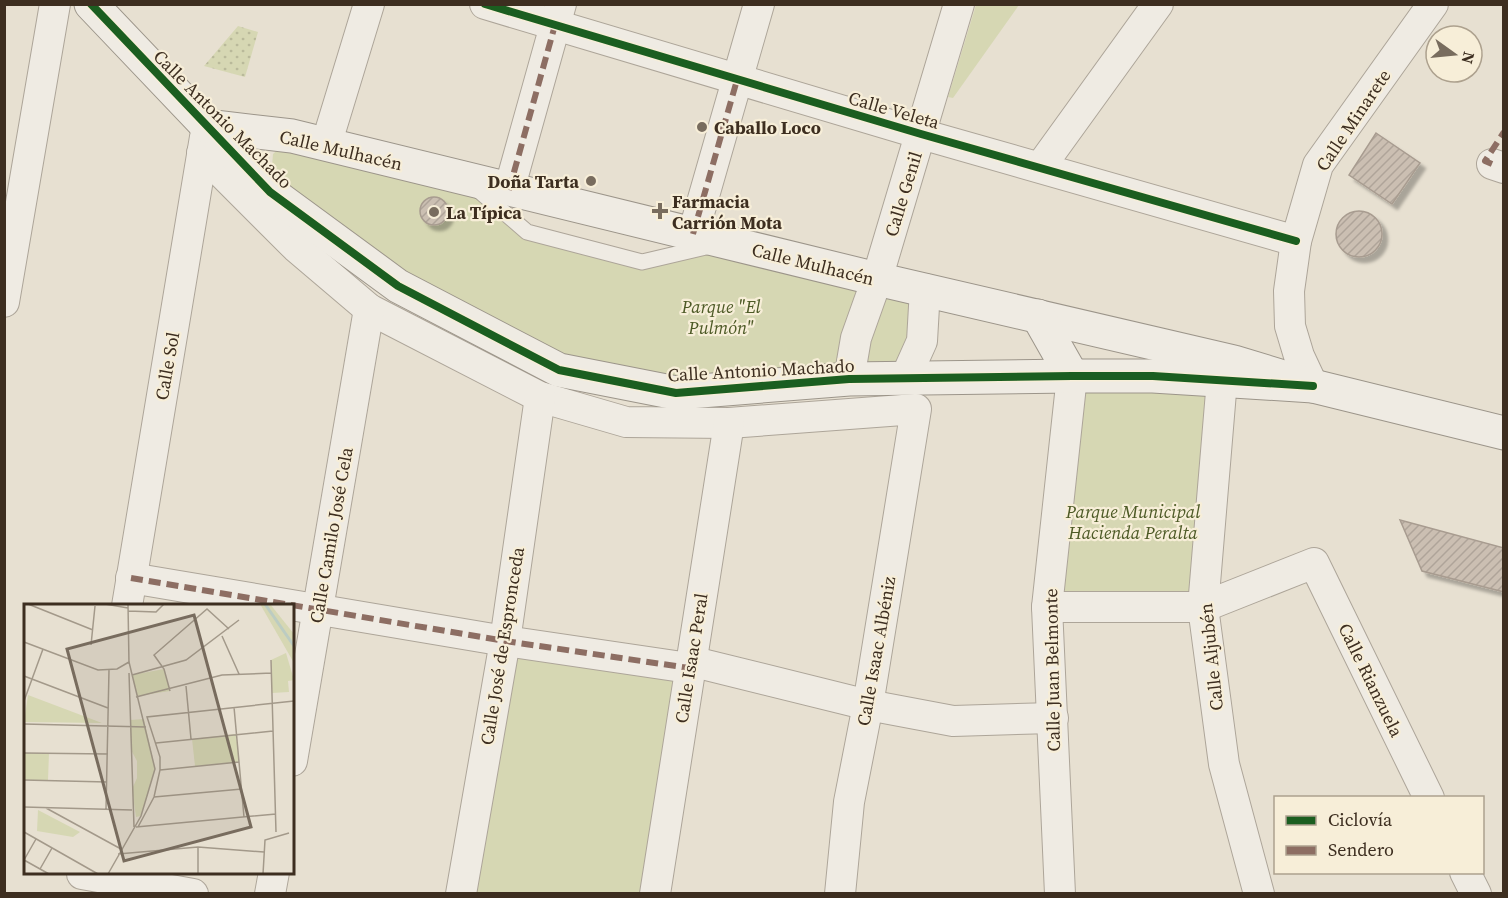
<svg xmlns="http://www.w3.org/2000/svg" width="1508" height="898" viewBox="0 0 1508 898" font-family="'Source Serif 4',serif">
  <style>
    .grass { fill: url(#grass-dots) }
    .green { fill: #d6d7b3 }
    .building { fill: url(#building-hatch); stroke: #a89c90; stroke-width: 1.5; filter: url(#shadow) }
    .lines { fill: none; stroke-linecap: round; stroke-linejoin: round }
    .lane-casing { stroke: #ada599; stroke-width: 17 }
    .street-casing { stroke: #ada599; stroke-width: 32 }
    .secondary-casing { stroke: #9c958a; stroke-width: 35 }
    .lane { stroke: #efebe3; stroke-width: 15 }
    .street { stroke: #efebe3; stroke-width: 30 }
    .secondary { stroke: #efebe3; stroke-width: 33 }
    .quiet { stroke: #8d6e63; stroke-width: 6; stroke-dasharray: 12 6; stroke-linecap: butt }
    .cycleway-casing { stroke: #f7eed8; stroke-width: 11 }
    .cycleway { stroke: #1b5e20; stroke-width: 8 }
    .poi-dot { fill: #786c5e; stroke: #f7eed8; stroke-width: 2 }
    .labels { text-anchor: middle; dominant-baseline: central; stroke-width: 4.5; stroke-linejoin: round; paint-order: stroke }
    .street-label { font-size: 18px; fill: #3d2e20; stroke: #f7eed8 }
    .poi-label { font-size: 18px; font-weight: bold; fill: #3d2e20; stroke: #f7eed8; text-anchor: start }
    .park-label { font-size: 18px; font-style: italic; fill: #4d5a26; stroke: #f7eed8 }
    .inset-river { fill: none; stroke: #bcccc2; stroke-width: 3 }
    .inset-road { fill: none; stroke: #a3998a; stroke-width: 1.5 }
    .view { fill: #786c5e; fill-opacity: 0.15; stroke: #786c5e; stroke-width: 3 }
    .inset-edge { fill: none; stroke: #3d2e20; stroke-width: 3 }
  </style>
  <defs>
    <pattern id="grass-dots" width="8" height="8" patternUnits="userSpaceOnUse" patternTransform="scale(1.5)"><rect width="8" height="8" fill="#d6d7b3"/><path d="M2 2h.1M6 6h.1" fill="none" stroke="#b9b99a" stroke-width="1.8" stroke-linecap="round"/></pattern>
    <pattern id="building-hatch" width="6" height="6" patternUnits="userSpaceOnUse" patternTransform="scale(1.5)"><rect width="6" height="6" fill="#cbbfb2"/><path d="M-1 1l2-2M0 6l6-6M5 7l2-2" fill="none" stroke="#afa499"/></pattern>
    <filter id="shadow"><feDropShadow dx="5.5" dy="5.5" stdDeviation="1.5" flood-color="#0004"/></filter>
  </defs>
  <rect width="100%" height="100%" fill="#e7e0d1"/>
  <!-- grass -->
  <path class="grass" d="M238,26L258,32L245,77L204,66Z"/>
  <!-- green -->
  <g class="green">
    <path d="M976,5H1019L953,98L948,97Z"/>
    <path d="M292,136L466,179L527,232L641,262L724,242L925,289L905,379L676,393L559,370L270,192L273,154Z"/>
    <path d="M1072,376L1222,380L1203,607H1047Z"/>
    <path d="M505,641L689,668L655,893L461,894Z"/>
  </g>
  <!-- building -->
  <g class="building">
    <path d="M1376,133L1420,163L1392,204L1349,175Z"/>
    <circle cx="434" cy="211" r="14"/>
    <circle cx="1359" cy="234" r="23"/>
    <path d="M1400,520L1504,548V592L1422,571Z"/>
  </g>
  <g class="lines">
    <defs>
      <path id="lane" d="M477,189L527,232L642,262L710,246"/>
      <g id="street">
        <path d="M485,4L921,134L1296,241"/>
        <path d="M326,145L369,4"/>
        <path d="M202,153L296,247L369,309L540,397L626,422L729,423L916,409L868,705L849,802L840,894"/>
        <path d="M1492,164L1504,168"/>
        <path d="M1041,166L1158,4"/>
        <path d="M509,190L561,4"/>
        <path d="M693,234L759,4"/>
        <path d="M4,302L55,4"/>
        <path d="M849,379L856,338L877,279L959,4"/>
        <path d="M905,379L922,341L925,289"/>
        <path d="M1222,380L1203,607L1224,764L1259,894"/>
        <path d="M1313,386L1299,356L1290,326L1289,291L1296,241L1318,165L1433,4"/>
        <path d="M131,578L505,641L689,668"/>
        <path d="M127,606L205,137"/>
        <path d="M1047,607H1203L1314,563L1429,798"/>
        <path d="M690,661L868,705L953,721L1053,718"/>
        <path d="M292,761L369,309"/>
        <path d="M1465,872L1476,894"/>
        <path d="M82,874L193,894"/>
        <path d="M270,894L274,872"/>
        <path d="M461,894L505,641L540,397"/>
        <path d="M655,894L729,423"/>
        <path d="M1060,894L1047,607L1072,376"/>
      </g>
      <g id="secondary">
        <path d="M91,4L270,192L398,286L559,370L676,393L849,379L1072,376H1153L1313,386"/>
        <path d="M206,126L292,136L877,279L1234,362L1313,386L1504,433"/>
        <path d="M1038,316L1072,376"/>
      </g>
    </defs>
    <!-- lane casing -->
    <use href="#lane" class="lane-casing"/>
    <!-- street casing -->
    <use href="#street" class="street-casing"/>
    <!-- secondary casing -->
    <use href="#secondary" class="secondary-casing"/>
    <!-- lane -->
    <use href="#lane" class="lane"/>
    <!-- street -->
    <use href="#street" class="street"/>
    <!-- secondary -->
    <use href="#secondary" class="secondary"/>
    <!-- quiet -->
    <g class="quiet">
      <path d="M1492,164L1485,161L1504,132"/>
      <path d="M509,190L555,25"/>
      <path d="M693,234L737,80"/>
      <path d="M131,578L505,641L689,668"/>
    </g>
    <defs>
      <g id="cycleway">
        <path d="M91,4L270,192L398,286L559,370L676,393L849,379L1072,376H1153L1313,386"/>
        <path d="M485,4L921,134L1296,241"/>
      </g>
    </defs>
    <!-- cycleway casing -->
    <use href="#cycleway" class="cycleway-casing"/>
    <!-- cycleway -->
    <use href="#cycleway" class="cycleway"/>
  </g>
  <!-- markers -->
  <g class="poi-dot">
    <circle cx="702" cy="127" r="6"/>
    <circle cx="591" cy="181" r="6"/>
    <path d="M657 202h6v6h6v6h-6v6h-6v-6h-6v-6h6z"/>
    <circle cx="434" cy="212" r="6"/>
  </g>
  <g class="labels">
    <!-- street labels -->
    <g class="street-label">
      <text transform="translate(894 110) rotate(16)">Calle Veleta</text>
      <text transform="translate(223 119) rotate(45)">Calle Antonio Machado</text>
      <text transform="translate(1353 120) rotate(-56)">Calle Minarete</text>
      <text transform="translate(341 150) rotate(13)">Calle Mulhacén</text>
      <text transform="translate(903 194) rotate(-73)">Calle Genil</text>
      <text transform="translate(813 264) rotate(14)">Calle Mulhacén</text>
      <text transform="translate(167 366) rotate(-80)">Calle Sol</text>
      <text transform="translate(761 370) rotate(-3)">Calle Antonio Machado</text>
      <text transform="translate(331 535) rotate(-80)">Calle Camilo José Cela</text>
      <text transform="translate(502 646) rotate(-81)">Calle José de Espronceda</text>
      <text transform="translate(876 651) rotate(-80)">Calle Isaac Albéniz</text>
      <text transform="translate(1211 657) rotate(-96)">Calle Aljubén</text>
      <text transform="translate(691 658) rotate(-81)">Calle Isaac Peral</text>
      <text transform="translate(1052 670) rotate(-91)">Calle Juan Belmonte</text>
      <text transform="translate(1371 680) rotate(64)">Calle Rianzuela</text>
    </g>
    <!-- poi labels -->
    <g class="poi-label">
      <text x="714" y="127">Caballo Loco</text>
      <text x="579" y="181" text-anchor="end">Doña Tarta</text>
      <text x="672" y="201">Farmacia<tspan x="672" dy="21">Carrión Mota</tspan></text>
      <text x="446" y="212">La Típica</text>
    </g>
    <!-- park labels -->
    <g class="park-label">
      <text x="721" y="306">Parque "El<tspan x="721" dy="21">Pulmón"</tspan></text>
      <text x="1133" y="511">Parque Municipal<tspan x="1133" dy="21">Hacienda Peralta</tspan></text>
    </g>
  </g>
  <!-- overview -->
  <g transform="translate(24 604)">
    <rect width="270" height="270" fill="#e7e0d1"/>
    <path d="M14,206L56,228L49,233L13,227Z" fill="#d6d7b3"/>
    <path d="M236,0H246L270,30V59Z" fill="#d6d7b3"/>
    <path d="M262,49L270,76L264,77L265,88L248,89L247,56ZM140,65L146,87L113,92L108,71ZM4,91L78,119L0,118ZM120,115L131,164L117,212L112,213L108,185L113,174V157L107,146L106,116ZM212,130L215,158L171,162L168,135ZM0,149H25L24,176H0Z" fill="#d6d7b3"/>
    <path class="inset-river" d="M241,0L270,42"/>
    <path class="inset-road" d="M4,0L69,26M81,0L104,4M104,0L105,60M104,7L132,8L140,0M198,32L215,70M0,38L74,66L93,65L105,58M67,41L71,2M247,56L252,228M105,69L110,223M108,71L162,56L215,16M0,72L84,104M162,82L167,135M146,87L140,65L130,51L183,5L205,25M112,93L198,71L248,69M0,97L19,45M210,103L220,213M0,120L122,123M132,139L249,127M0,149L84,150M136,166L215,158M0,176L83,178M130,193L218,185M0,203L108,206M22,204L97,245M82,205L85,66M112,223L252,210M114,223L130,193L136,166V153L123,113L270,97M0,228L74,270M174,243V270M94,250L174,243L240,248M0,256L25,270M0,256L12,235M16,265L28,244M84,270L117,212L131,165L105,58M239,270L241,236L265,229"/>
    <path class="view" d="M170,11L227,223L100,257L43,45Z"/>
    <rect width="270" height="270" class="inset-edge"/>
  </g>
  <!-- border -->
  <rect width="1508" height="898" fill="none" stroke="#3d2e20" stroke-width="12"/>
  <!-- legend -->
  <rect x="1274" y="796" width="210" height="78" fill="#f7eed8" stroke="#ada18e" stroke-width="1.5"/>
  <rect x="1286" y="816" width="30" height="9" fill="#1b5e20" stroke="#ada18e" stroke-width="1.5"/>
  <text x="1328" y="826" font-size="18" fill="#3d2e20">Ciclovía</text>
  <rect x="1286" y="846" width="30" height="9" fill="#8d6e63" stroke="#ada18e" stroke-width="1.5"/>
  <text x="1328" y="856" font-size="18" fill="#3d2e20">Sendero</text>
  <!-- north arrow -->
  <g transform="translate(1454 54) rotate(105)"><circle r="28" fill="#f7eed8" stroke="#ada18e" stroke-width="1.5"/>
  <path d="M0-4.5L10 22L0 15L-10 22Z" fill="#786c5e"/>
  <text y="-9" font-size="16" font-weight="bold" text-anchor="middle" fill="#3d2e20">N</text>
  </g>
</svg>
